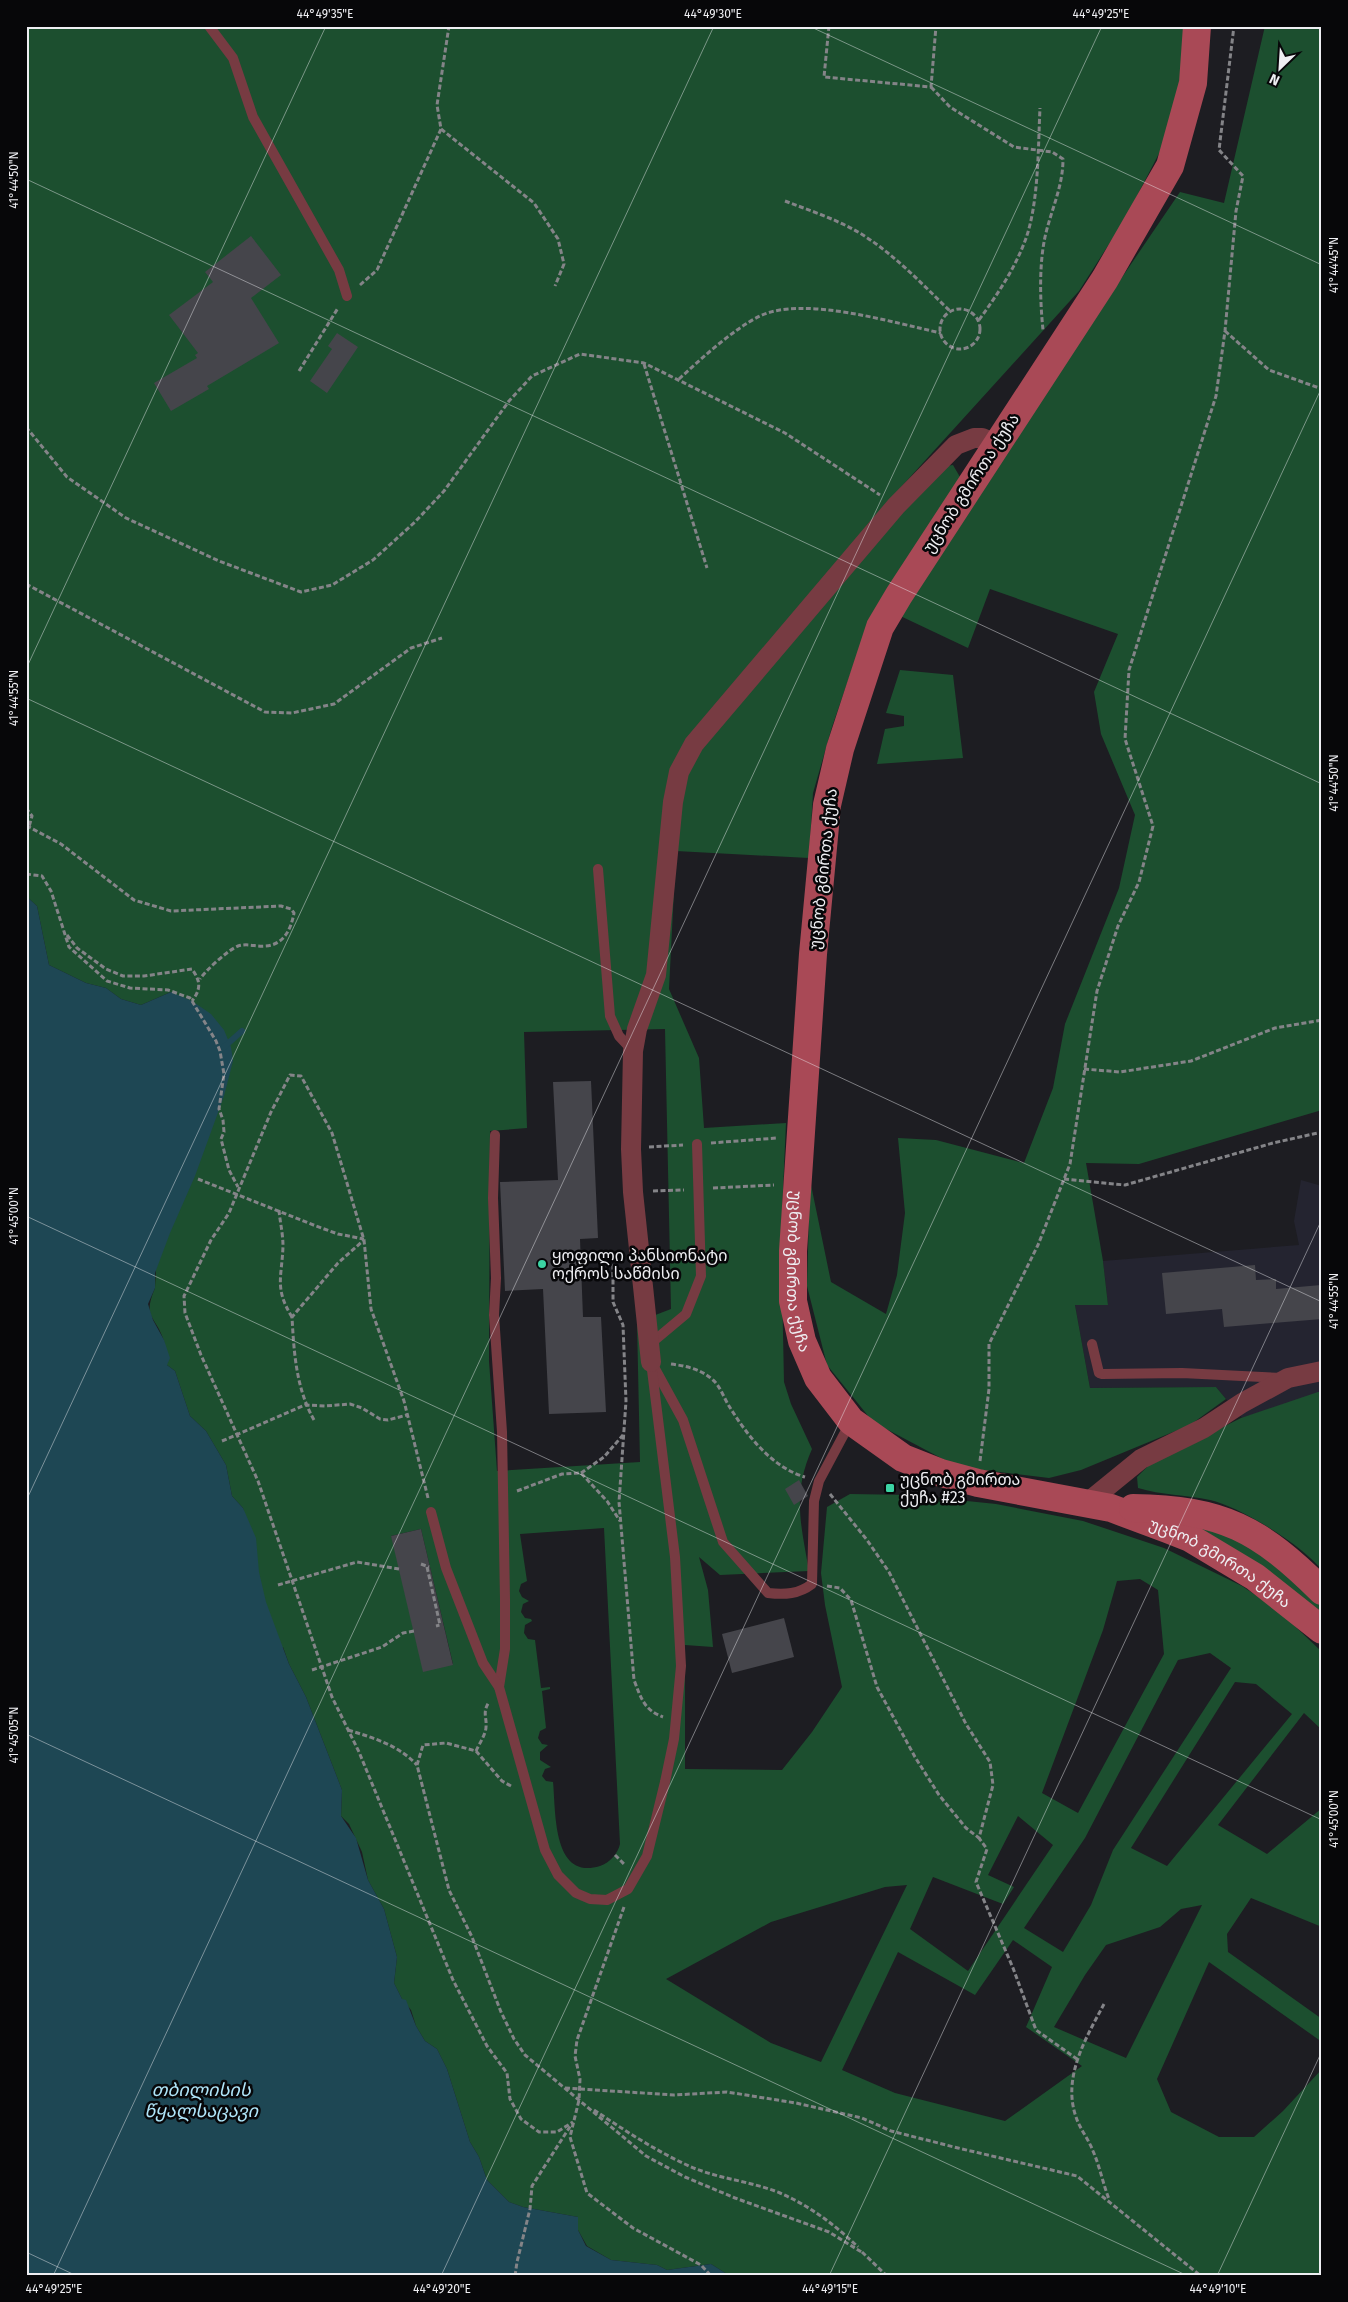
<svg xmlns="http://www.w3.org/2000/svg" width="1348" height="2302" viewBox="0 0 1348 2302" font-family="'Fira Sans','Noto Sans Georgian',sans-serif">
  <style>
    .built { fill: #242430 }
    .green { fill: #1c4f2f; fill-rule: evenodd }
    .water { fill: #1e4754 }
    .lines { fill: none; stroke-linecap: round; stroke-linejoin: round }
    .stream { stroke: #1e4754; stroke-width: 6 }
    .building { fill: #45454b }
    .path { stroke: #848488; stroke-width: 3; stroke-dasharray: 5 2.5; stroke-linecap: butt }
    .lane { stroke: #773b42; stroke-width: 10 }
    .street { stroke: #773b42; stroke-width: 20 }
    .secondary { stroke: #a94956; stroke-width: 28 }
    .ticks { fill: none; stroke: #eeeef2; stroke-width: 1; stroke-opacity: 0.45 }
    .poi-dot { fill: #3cd4a4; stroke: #070709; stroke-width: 2 }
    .labels { text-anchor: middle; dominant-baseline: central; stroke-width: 5; stroke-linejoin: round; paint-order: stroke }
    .street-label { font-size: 16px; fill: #eeeef2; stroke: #070709 }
    .poi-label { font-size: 16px; fill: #eeeef2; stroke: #070709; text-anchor: start }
    .water-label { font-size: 18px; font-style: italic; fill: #b0e6fa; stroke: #070709 }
    .neatline { fill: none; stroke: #eeeef2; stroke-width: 2 }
    .ticks-label { font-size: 12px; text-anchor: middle; fill: #eeeef2 }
  </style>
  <rect width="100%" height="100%" fill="#1d1d22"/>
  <!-- built -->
  <path class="built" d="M1301,1180L1322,1186V1392L1242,1418L1216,1387L1090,1388L1075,1305H1108L1103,1261L1299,1245L1294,1221Z"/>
  <!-- green -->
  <g class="green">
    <path d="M26,26H1182L1189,32L1180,91L1167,138L1125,219L1079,291L892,497L940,467L953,465L960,477L861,643L832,727L813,793L809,858L676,851L669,989L699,1058L704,1128L786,1123L781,1234L784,1382L791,1404L812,1449C792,1494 801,1525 809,1571L720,1575L699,1557L708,1590L713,1647L685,1645V1769L782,1770L812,1732L842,1687L825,1605L821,1573L827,1507L850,1494L909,1495L996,1504L1083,1521L1164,1548L1242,1586L1279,1611L1322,1652V1730L1304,1713L1218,1825L1267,1854L1322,1808V1927L1251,1898L1227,1934L1228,1952L1322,2019V2042L1209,1962L1157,2079L1171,2112L1219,2137H1254L1283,2111L1322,2069V2276H730L711,2264L667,2270L657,2265L611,2260L587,2246L578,2230V2217L523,2207L509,2202L487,2180L479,2157L470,2142L447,2069L437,2049L425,2041L416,2026L411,2010L402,1999L394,1983L397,1957L384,1909L368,1880L362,1852L349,1824L341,1816L342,1790L306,1697L289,1664L283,1647L273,1650L243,1508L232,1496L226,1465L206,1431L190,1416L175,1371L167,1365C166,1357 166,1348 164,1341C156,1315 142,1319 155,1288L171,992L141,1005L121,999L106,988L86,983L49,965L37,906L26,896ZM665,1029L671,1309L637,1322L640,1462L497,1471L489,1361L490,1131L527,1128L524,1032ZM604,1528L620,1844C618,1853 610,1863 600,1866C552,1881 556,1811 553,1782L546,1781L542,1776L545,1769L551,1767L540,1760V1752L548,1745L542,1744L538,1738L540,1731L546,1728L542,1691L550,1689V1687L541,1688L535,1640L528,1639L524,1633L525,1625L532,1621L531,1619L525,1618L521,1612L523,1604L529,1601L522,1597L519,1591L521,1584L527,1581L520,1534ZM421,1529L453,1664V1665L391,1536ZM1140,1579L1158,1590L1164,1654L1078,1813L1042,1793L1103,1630L1117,1581ZM1210,1653L1231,1668L1113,1850L1091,1905L1063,1952L1024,1928L1085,1838L1178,1660ZM1235,1682L1256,1684L1292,1714L1167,1866L1131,1848ZM1018,1816L1053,1845L968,1971L910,1929L933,1877L1003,1904L1014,1887L988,1875ZM907,1885L821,2062L771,2043L666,1979L771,1922L885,1887ZM1202,1905L1126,2058L1054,2027L1085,1975L1106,1945L1160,1927L1181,1909ZM1013,1940L1052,1967L1026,2027L1082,2066L1005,2121L895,2093L842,2070L898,1952L975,1995Z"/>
    <path d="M1265,26H1322V1110L1139,1164L1086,1163L1103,1261L1108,1305H1075L1090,1388L1216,1387L1226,1399L1190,1425L1081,1470L1049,1478L958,1467L873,1422L827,1365L807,1286L810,1180L831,1282L886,1314L897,1275L905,1213L898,1138L936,1140L1024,1163L1053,1088L1065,1024L1119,888L1135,815L1101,734L1094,692L1118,634L990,589L968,648L894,613L1180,192L1224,203Z"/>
    <path d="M900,670L953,675L963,758L877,764L885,729L904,726V716L886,713Z"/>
    <path d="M1318,1392H1322V1570C1302,1545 1241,1507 1210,1500C1186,1495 1161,1495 1138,1488L1137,1477L1151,1463L1241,1418Z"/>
    <path d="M1163,1517L1226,1529L1286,1570L1322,1605V1612Z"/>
  </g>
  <!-- water -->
  <path class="water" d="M26,896L37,906L49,965L86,983L106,988L121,999L141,1005L171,992L192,1001L211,1014L224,1030L231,1047L233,1061L224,1096L195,1176L170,1233L155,1273V1288L148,1304L153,1320L164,1340L170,1358L167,1365L175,1371L190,1416L206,1431L226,1465L232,1496L243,1508L256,1538L259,1572L266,1602L289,1664L306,1697L342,1790L341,1816L356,1838L368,1880L384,1909L397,1957L394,1983L402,1999L406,2000L416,2026L425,2041L437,2049L447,2069L470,2142L479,2157L487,2180L509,2202L523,2207L578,2217V2230L586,2246L611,2260L657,2265L667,2270L711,2264L730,2276H26Z"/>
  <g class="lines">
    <!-- stream -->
    <path class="stream" d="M224,1047L242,1031"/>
  </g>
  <!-- building -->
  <g class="building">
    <path d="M251,236L281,275L251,298L279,343L207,386L209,389L171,411L154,383L197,358L195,355L198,353L169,315L213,282L205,272Z"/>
    <path d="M337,333L358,347L327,393L310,381L332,349L328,346Z"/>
    <path d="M591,1081L598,1238L580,1239L583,1317H601L606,1412L549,1414L543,1289L505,1291L500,1182L558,1180L553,1082Z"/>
    <path d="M1255,1265L1256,1280L1276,1279V1289L1321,1285L1322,1319L1224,1327L1222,1309L1166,1314L1162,1273Z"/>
    <path d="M799,1480L808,1496L794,1505L785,1489Z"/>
    <path d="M421,1529L453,1665L423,1672L391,1536Z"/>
    <path d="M784,1618L794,1657L732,1673L722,1634Z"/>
  </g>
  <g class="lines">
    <!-- path -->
    <g class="path">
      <path d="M829,26L824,77L931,87L936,26"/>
      <path d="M931,87L950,107L1014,147L1052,152L1063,159C1063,187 1051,210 1045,237C1039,265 1040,301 1043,330"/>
      <path d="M441,129L534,203L558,239L564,264L555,286"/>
      <path d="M785,201C811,211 839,220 863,235C896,256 922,284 950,311"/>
      <path d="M360,285L377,270L441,129L437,105L449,26"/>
      <circle cx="960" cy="329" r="20"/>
      <path d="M979,320C997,295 1014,270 1025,241C1039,204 1038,147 1040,108"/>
      <path d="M1225,331L1269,370L1322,389"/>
      <path d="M644,364L707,568"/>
      <path d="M299,371L338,308"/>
      <path d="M679,379C701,359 733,329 760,316C803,295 894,323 941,333"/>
      <path d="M26,427L67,477L126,518L219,561L301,592L332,585L373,560L415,522L444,491L509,401L532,376L580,354L644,363L785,433L880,495"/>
      <path d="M26,584L265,712L292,713L334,704L411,648L442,638"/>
      <path d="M26,808L32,816L29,827"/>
      <path d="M26,827H29L61,844L134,900L171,911L281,906L291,909L294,913C291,929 284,945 265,946C256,947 248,943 238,946C228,950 205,971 200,979"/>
      <path d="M26,874L42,876L51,891L69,947L107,981L130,988L168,990L190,998L192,1001L216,1041L220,1051L224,1074L219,1109L223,1120L224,1132L221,1139L229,1170L238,1187"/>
      <path d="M67,935L77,948L106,969L123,976H144L192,969C201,982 201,989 192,1001"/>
      <path d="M1084,1069L1120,1072L1191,1061L1275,1028L1322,1020"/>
      <path d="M711,1143L777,1138"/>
      <path d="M649,1147L683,1145"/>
      <path d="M198,1179L316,1226L338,1234L364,1239"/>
      <path d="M1064,1179L1125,1185L1273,1143L1322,1132"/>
      <path d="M713,1188L774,1185"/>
      <path d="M653,1191L684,1190"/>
      <path d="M279,1210C280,1222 283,1234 283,1246C282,1277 274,1288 292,1317"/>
      <path d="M620,1254L613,1257V1302L623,1325L626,1401L619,1502L634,1680C641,1698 644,1710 663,1717"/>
      <path d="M671,1364C686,1366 701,1369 713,1380C720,1386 724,1398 729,1406C747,1435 771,1467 805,1477"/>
      <path d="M314,1420C296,1388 294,1353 292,1317L338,1263L364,1240"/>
      <path d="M222,1441L305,1405L325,1406L350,1404L362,1408L380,1419L388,1420L407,1415"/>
      <path d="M980,1461L989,1389V1344L1038,1245L1070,1164L1097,991L1118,926L1139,882L1153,826L1125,739L1129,670L1216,396L1225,331L1236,211L1243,176L1219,150L1234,26"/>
      <path d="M581,1473L604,1457L623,1435"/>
      <path d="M517,1491L562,1474L581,1473L607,1501L620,1521"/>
      <path d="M830,1494L867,1540L889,1572L966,1724L990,1762L993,1785L979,1838L987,1849L976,1882L1013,1968L1036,2030L1077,2059"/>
      <path d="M428,1498L404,1401L371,1309L364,1240L332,1133L301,1076L290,1075L271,1112L229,1213L211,1240L184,1296L185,1313L201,1355L258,1481L332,1697L359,1752L453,1980L487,2046L507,2073L510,2099L521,2119L539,2132H557L573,2122"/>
      <path d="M421,1564L429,1567"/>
      <path d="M427,1567L440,1625L436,1626"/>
      <path d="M278,1585L357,1562L399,1569"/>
      <path d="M827,1586L840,1588L851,1600L877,1687L915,1757L939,1795L966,1828L979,1838"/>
      <path d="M312,1670L382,1647L403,1633L414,1631"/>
      <path d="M348,1730C374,1738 398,1745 417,1765"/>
      <path d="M476,1751C479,1744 486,1734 486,1727C487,1717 482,1713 489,1702"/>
      <path d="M511,1786L502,1781L476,1751L446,1743L423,1745L417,1765L449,1890L472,1937L501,2012L514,2039L525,2055L646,2156L685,2177L735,2198L829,2232L863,2253"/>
      <path d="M615,1855L625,1865"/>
      <path d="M624,1907L577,2040L575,2056L580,2079L579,2100L570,2137L587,2193L633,2228L701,2265L711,2276"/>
      <path d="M1104,2004C1086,2038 1062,2077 1076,2117C1080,2129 1089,2140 1093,2151C1100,2167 1103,2184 1109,2199"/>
      <path d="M565,2088L674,2095L727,2092L796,2103L862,2118L891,2131L958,2148L1077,2176L1201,2276"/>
      <path d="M594,2110C624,2130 656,2151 689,2166C718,2179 751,2181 780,2193C810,2206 835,2225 858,2247"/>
      <path d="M862,2252L887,2276"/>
      <path d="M515,2276L517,2262L530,2209L532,2186L571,2125"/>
    </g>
    <!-- lane -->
    <g class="lane">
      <path d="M209,26L233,58L253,117L339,270L347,296"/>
      <path d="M598,869L610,1016L619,1036L633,1051"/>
      <path d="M495,1135L493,1198L496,1278L494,1315L502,1432L505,1599V1649L499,1687"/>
      <path d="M1092,1344L1099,1373L1102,1374L1182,1373L1282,1378"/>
      <path d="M649,1345L686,1314L701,1276L697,1144"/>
      <path d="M654,1367L683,1420L723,1542L768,1593C785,1595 799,1594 812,1584L814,1501L819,1481L851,1421"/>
      <path d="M431,1512L446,1568L483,1663L499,1687L545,1850L558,1875L576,1893L590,1899L607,1900L628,1889L647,1856L665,1782L674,1739L681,1666L675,1557L651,1362"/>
    </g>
    <!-- street -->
    <g class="street">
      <path d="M651,1362L633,1192L631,1149L633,1051L637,1029L656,975L673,802L679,772L694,744L896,506L956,445L974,438H982L996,444"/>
      <path d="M1087,1503L1141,1459L1204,1428L1242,1403L1288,1378L1322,1371"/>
    </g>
    <!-- secondary -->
    <g class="secondary">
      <path id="s1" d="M1197,26L1193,83L1170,166L1105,279L899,595L880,627L840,749L827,805L813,954L793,1251V1301L802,1341L818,1378L851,1421L903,1458L941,1473L978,1483L1111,1508L1167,1529L1190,1538L1255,1577L1322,1630"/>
      <path d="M1133,1508C1223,1509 1259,1529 1322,1591"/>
    </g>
  </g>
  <!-- ticks -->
  <path class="ticks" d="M809,26L1322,265M26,179L1322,784M26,669L326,26M26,698L1322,1302M26,1216L1322,1820M26,1501L714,26M26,1734L1188,2276M26,2252L77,2276M53,2276L1102,26M441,2276L1322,387M829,2276L1322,1219M1217,2276L1322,2051"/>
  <!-- markers -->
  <g class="poi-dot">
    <circle cx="542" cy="1264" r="5"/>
    <rect x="885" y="1483" width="10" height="10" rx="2.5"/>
  </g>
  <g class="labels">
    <!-- street labels -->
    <g class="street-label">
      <text transform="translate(971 483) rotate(-57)">უცნობ გმირთა ქუჩა</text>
      <text transform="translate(823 869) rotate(-84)">უცნობ გმირთა ქუჩა</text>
      <text stroke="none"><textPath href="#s1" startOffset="1342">უცნობ გმირთა ქუჩა</textPath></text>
      <text stroke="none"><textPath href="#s1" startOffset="1908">უცნობ გმირთა ქუჩა</textPath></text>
    </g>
    <!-- poi labels -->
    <g class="poi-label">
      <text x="552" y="1255">ყოფილი პანსიონატი<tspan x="552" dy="18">ოქროს საწმისი</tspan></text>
      <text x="900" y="1479">უცნობ გმირთა<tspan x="900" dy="18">ქუჩა #23</tspan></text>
    </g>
    <!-- water labels -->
    <g class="water-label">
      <text x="201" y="2090">თბილისის<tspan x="201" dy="21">წყალსაცავი</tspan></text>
    </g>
  </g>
  <!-- border -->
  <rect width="1348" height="2302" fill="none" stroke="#070709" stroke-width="55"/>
  <!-- north arrow -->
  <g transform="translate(1280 68) rotate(205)" stroke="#070709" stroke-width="4" paint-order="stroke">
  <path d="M0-4L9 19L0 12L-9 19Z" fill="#eeeef2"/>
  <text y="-8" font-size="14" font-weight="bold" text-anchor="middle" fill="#eeeef2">N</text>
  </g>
  <rect x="28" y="28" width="1292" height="2246" class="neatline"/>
  <g class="ticks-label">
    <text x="325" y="18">44°49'35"E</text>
    <text x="713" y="18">44°49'30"E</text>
    <text x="1101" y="18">44°49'25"E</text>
    <text transform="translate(14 180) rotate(-90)" y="4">41°44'50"N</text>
    <text transform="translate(1334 265) rotate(-90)" y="4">41°44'45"N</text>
    <text transform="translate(14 698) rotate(-90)" y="4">41°44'55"N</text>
    <text transform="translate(1334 783) rotate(-90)" y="4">41°44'50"N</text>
    <text transform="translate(14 1216) rotate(-90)" y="4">41°45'00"N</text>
    <text transform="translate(1334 1301) rotate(-90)" y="4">41°44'55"N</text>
    <text transform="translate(14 1735) rotate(-90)" y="4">41°45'05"N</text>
    <text transform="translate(1334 1819) rotate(-90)" y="4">41°45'00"N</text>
    <text x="54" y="2293">44°49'25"E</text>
    <text x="442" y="2293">44°49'20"E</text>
    <text x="830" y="2293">44°49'15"E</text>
    <text x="1218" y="2293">44°49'10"E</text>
  </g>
</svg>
